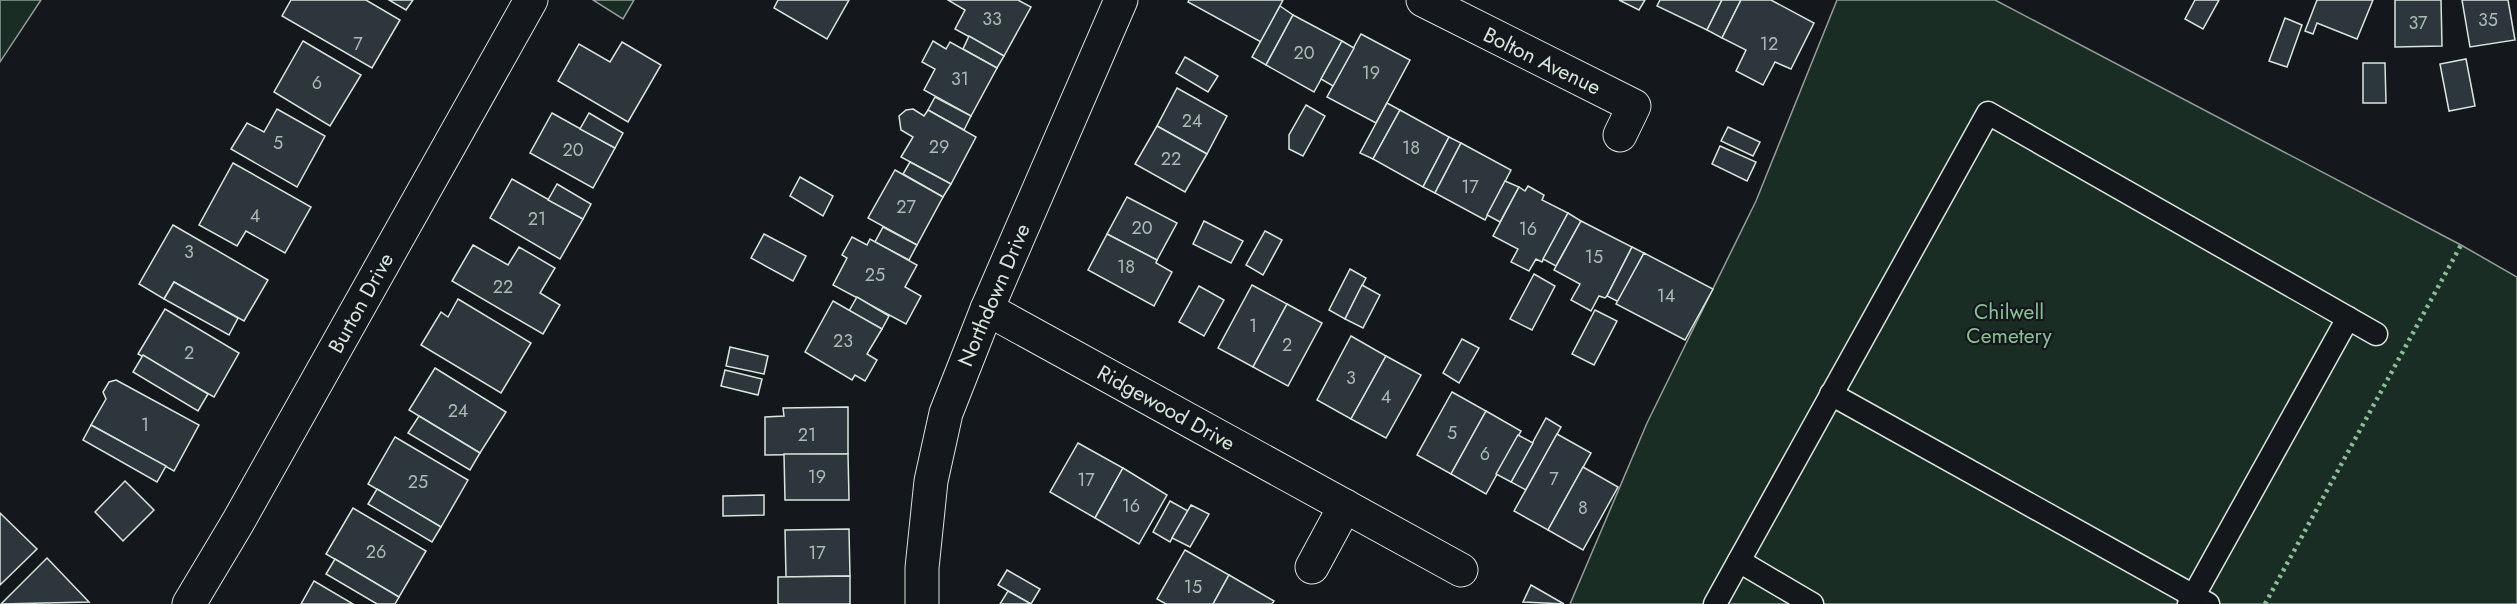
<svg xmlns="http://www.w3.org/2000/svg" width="2517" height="604" viewBox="0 0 2517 604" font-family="Jost,sans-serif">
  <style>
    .green { fill: #1a2d24; stroke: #939e99; stroke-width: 1.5 }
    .building { fill: #2c363c; stroke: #d8e6dc; stroke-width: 1.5 }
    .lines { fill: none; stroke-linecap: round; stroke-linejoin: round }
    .lane-casing { stroke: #d8e6dc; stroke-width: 25 }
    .street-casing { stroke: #d8e6dc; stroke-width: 35 }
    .lane { stroke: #14181c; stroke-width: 22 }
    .street { stroke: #14181c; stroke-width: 33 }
    .hedge { stroke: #8ac095; stroke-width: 4.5; stroke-dasharray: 3 4.5; stroke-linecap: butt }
    .labels { text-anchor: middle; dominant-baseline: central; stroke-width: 4.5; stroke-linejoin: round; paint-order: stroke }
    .number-label { font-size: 18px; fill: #adbab4 }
    .street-label { font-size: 21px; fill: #d8e6dc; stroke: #14181c }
    .park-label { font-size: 21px; fill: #8ac095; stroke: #14181c }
  </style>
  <rect width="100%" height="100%" fill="#14181c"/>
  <!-- green -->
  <g class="green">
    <path d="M0,0H41L0,62Z"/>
    <path d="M593,0H634L623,19Z"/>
    <path d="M1837,0H1995L2461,245L2517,277V604H1570L1647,423L1756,201Z"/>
  </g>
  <!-- building -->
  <g class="building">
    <path d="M291,0H366L400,20L372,68L282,16Z"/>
    <path d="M389,0H413L406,10Z"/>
    <path d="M778,0H849L827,39L774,8Z"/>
    <path d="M948,0H1018L1031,7L1004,56L955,29L965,10Z"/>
    <path d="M1189,0H1283L1261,42L1188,2Z"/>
    <path d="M1619,0H1645L1639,10Z"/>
    <path d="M1660,0H1722L1707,30L1657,6Z"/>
    <path d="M1722,0H1741L1722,38L1707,30Z"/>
    <path d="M1741,0H1771L1814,23L1791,69L1775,62L1763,85L1736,71L1746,50L1722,38Z"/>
    <path d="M2195,0H2219L2203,29L2185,19Z"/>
    <path d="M2317,0H2373L2357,39L2317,23L2313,34L2305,31Z"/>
    <path d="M2395,0H2441L2442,46L2395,47Z"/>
    <path d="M2462,0H2508L2515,40L2470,47Z"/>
    <path d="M1280,6L1293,15L1266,65L1252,57Z"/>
    <path d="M1293,15L1342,41L1314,92L1266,65Z"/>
    <path d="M2285,18L2302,25L2287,67L2269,61Z"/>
    <path d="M1361,34L1410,60L1376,123L1327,97Z"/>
    <path d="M969,36L1004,56L997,68L963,49Z"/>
    <path d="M303,41L361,75L330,126L274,92Z"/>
    <path d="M933,41L946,49L950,42L997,68L971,116L924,90L935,69L922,62Z"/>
    <path d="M1342,41L1354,48L1333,86L1321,79Z"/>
    <path d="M622,42L661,65L628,122L558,81L579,44L610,62Z"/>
    <path d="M1185,57L1218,76L1208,92L1176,73Z"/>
    <path d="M2466,59L2475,106L2449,111L2440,64Z"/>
    <path d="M2363,63H2385L2386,103H2363Z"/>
    <path d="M1177,88L1227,116L1207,154L1157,126Z"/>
    <path d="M935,97L971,116L964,130L928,110Z"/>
    <path d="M1387,103L1400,110L1373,159L1360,153Z"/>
    <path d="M1306,105L1325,116L1303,156L1289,149V135Z"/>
    <path d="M277,109L325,136L297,187L231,149L247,123L264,132Z"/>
    <path d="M913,109L924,116L928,110L976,137L951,184L901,157L913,137L901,130L899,116L906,110Z"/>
    <path d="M1400,110L1449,137L1423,187L1373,159Z"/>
    <path d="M552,113L615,148L593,188L530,153Z"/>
    <path d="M589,113L623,133L615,148L580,129Z"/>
    <path d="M1157,126L1207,154L1185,192L1135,164Z"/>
    <path d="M1728,127L1760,142L1753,156L1721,141Z"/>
    <path d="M1449,137L1461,143L1435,193L1423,187Z"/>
    <path d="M1461,143L1511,170L1485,220L1435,193Z"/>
    <path d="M1720,146L1756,162L1747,181L1712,164Z"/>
    <path d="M910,162L951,184L943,197L903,174Z"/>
    <path d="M233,163L311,207L285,253L246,231L237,246L199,225Z"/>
    <path d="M895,170L943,197L917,245L868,218Z"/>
    <path d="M800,177L833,196L823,216L790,196Z"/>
    <path d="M512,179L583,219L560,259L490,218Z"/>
    <path d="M1505,181L1519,187L1500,222L1487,215Z"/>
    <path d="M557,184L591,204L583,219L548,200Z"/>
    <path d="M1528,186L1544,195L1542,200L1568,213L1542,262L1536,259L1529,271L1511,262L1518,249L1493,236L1519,187L1525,191Z"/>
    <path d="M1127,197L1177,223L1157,260L1107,234Z"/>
    <path d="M1568,213L1581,221L1556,266L1543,259Z"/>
    <path d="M1204,221L1243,241L1231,263L1193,244Z"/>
    <path d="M1581,221L1632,247L1607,296L1605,298L1599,296L1591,311L1571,300L1580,284L1554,270Z"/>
    <path d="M173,225L268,280L244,321L174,282L164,299L139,284Z"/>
    <path d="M883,227L917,245L909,260L875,242Z"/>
    <path d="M1265,231L1282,240L1263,275L1246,265Z"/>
    <path d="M764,234L806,256L793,281L751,258Z"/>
    <path d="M1107,234L1157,260L1156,263L1172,272L1154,306L1088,270Z"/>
    <path d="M852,237L867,245L870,239L917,265L905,287L921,296L906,324L833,285L847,258L842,255Z"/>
    <path d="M473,245L508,265L519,247L555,268L540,293L560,305L543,334L452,281Z"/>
    <path d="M1632,247L1644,253L1619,302L1607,296Z"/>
    <path d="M1644,253L1713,289L1685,340L1616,304Z"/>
    <path d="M1350,269L1366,278L1345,319L1329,310Z"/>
    <path d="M1534,274L1555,286L1532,330L1510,319Z"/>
    <path d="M174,282L238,318L229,335L164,299Z"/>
    <path d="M1252,285L1287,304L1253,367L1218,348Z"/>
    <path d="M1362,285L1380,295L1363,328L1345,319Z"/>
    <path d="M1199,286L1224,300L1204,336L1179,322Z"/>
    <path d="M857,297L889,316L882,329L849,311Z"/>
    <path d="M458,299L531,343L501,393L421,345L441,312L448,317Z"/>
    <path d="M833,301L882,329L867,354L877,360L865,381L855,375L852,380L805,352Z"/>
    <path d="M1287,304L1322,323L1288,386L1253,367Z"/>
    <path d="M165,309L239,353L214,397L138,354Z"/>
    <path d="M1595,310L1617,321L1594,365L1572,354Z"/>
    <path d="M1351,336L1386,356L1351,419L1317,400Z"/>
    <path d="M1462,339L1479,348L1459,383L1443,373Z"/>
    <path d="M730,347L768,356L764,374L726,366Z"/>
    <path d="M143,355L208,394L198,411L133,372Z"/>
    <path d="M1386,356L1421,375L1386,438L1351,419Z"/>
    <path d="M435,368L506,412L480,453L409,410Z"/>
    <path d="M725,370L762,379L758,395L721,386Z"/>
    <path d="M116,380L199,425L174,471L91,425L106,399L103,392L109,382Z"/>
    <path d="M1452,392L1486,411L1451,474L1417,455Z"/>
    <path d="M848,407V454L765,455V417L784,416L783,408Z"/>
    <path d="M1486,411L1521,431L1486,494L1451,474Z"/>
    <path d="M419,416L480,453L470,470L408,433Z"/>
    <path d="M1546,418L1561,427L1526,490L1511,482Z"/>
    <path d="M91,425L166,466L157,482L83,440Z"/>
    <path d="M1557,434L1591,453L1548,530L1514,511Z"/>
    <path d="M1518,435L1533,443L1511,482L1496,474Z"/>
    <path d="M395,437L468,480L441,527L368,484Z"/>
    <path d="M1078,443L1123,468L1095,518L1050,492Z"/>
    <path d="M784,454H848L849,500H785Z"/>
    <path d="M1583,467L1618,487L1583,550L1548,530Z"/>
    <path d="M1123,468L1167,495L1139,544L1095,518Z"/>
    <path d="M125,481L154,510L123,541L95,512Z"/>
    <path d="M377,489L441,527L432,542L368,504Z"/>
    <path d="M764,495V515L723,516V496Z"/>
    <path d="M1170,501L1188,511L1170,542L1153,532Z"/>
    <path d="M1191,505L1209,514L1190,547L1172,538Z"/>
    <path d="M353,508L426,551L399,597L326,554Z"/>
    <path d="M0,513L37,549L0,585Z"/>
    <path d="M849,529L850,576L786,577L785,530Z"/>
    <path d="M1185,550L1229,575L1213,604H1166L1157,599Z"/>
    <path d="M47,558L89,602L1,604Z"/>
    <path d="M335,559L399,597L395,604H377L326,574Z"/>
    <path d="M1007,570L1040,589L1031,604L998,585Z"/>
    <path d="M1229,575L1274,601L1272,604H1213Z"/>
    <path d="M850,576V604H778V577Z"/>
    <path d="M314,581L353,604H301Z"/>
    <path d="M1531,585L1564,604L1523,602Z"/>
    <path d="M1008,591L1031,604H1000Z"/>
  </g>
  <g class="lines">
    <defs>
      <g id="lane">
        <path d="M1831,394L2208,604"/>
        <path d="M1739,561L1812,604"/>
        <path d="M1715,604L1988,113L2376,334"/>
        <path d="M2189,604L2348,318"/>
      </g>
      <g id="street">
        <path d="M1423,0L1634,106L1620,135"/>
        <path d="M987,309L1461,570"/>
        <path d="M1312,567L1345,506"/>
        <path d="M189,604L238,522L531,0"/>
        <path d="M922,604V568L931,481L946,413L987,309L1121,0"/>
      </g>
    </defs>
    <!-- lane casing -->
    <use href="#lane" class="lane-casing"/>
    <!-- street casing -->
    <use href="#street" class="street-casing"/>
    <!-- lane -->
    <use href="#lane" class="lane"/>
    <!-- street -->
    <use href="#street" class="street"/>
    <!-- hedge -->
    <path class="hedge" d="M2265,604L2461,245"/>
  </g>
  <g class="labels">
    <!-- number labels -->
    <g class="number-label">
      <text x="992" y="19">33</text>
      <text x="2488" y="20">35</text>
      <text x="2418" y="23">37</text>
      <text x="358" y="44">7</text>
      <text x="1769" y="44">12</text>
      <text x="1304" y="53">20</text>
      <text x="1371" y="73">19</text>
      <text x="960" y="79">31</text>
      <text x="317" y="83">6</text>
      <text x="1192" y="121">24</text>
      <text x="278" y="143">5</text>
      <text x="939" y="147">29</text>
      <text x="1411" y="148">18</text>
      <text x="573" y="150">20</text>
      <text x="1171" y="159">22</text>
      <text x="1470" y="187">17</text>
      <text x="906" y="207">27</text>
      <text x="255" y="216">4</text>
      <text x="537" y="219">21</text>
      <text x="1142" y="228">20</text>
      <text x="1528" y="229">16</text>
      <text x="189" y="252">3</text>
      <text x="1594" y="257">15</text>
      <text x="1126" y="267">18</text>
      <text x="875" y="275">25</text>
      <text x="503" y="287">22</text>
      <text x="1666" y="296">14</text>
      <text x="1253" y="326">1</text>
      <text x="843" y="341">23</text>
      <text x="1287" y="345">2</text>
      <text x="189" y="353">2</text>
      <text x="1351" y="378">3</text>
      <text x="1386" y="397">4</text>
      <text x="458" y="411">24</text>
      <text x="145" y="425">1</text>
      <text x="1452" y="433">5</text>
      <text x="807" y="435">21</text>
      <text x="1485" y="454">6</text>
      <text x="817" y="477">19</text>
      <text x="1554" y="479">7</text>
      <text x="1086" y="480">17</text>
      <text x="418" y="482">25</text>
      <text x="1131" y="506">16</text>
      <text x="1583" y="508">8</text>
      <text x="376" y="552">26</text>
      <text x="817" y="553">17</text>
      <text x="1193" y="587">15</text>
    </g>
    <!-- street labels -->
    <g class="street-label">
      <text transform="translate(1542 61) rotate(26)">Bolton Avenue</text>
      <text transform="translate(994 295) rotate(-67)">Northdown Drive</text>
      <text transform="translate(361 303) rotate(-61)">Burton Drive</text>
      <text transform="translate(1166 408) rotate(29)">Ridgewood Drive</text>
    </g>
    <!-- park labels -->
    <g class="park-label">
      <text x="2009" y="312">Chilwell<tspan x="2009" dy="24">Cemetery</tspan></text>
    </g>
  </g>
</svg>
